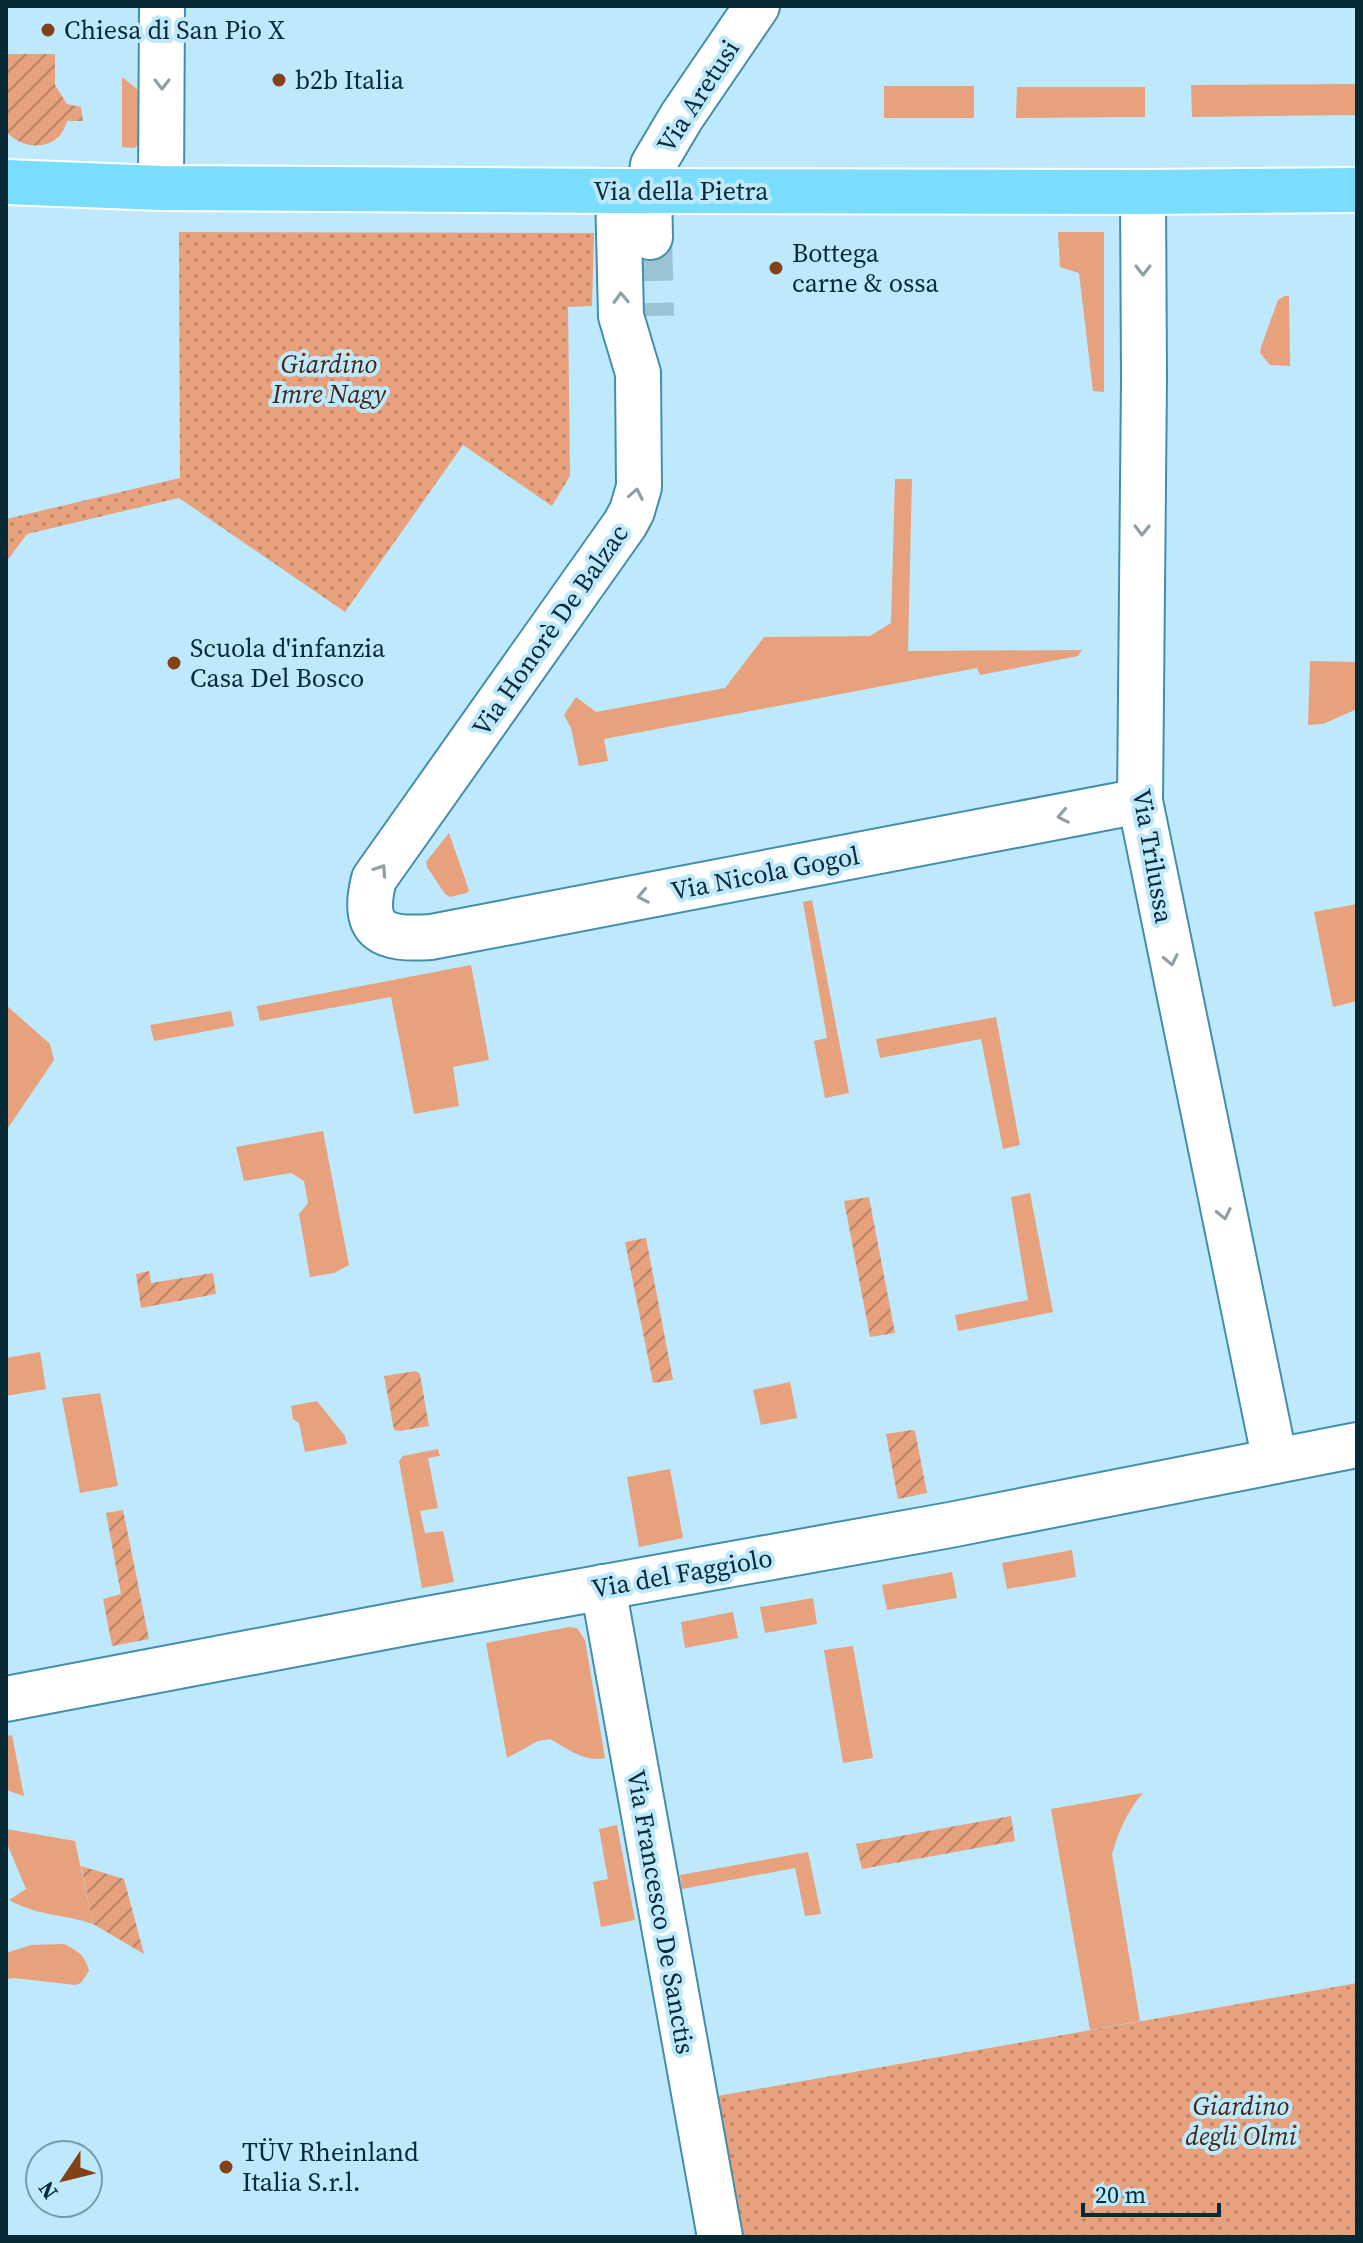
<svg xmlns="http://www.w3.org/2000/svg" width="1363" height="2243" viewBox="0 0 1363 2243" font-family="'Source Serif 4',serif">
  <style>
    .grass { fill: #e7a17d }
    .park { fill: url(#park-dots) }
    .garden { fill: url(#garden-furrows) }
    .lines { fill: none; stroke-linecap: round; stroke-linejoin: round }
    .minor-tunnel { stroke: #9ac3d5; stroke-width: 44; stroke-dasharray: 44 22; stroke-linecap: butt }
    .minor-casing { stroke: #438dad; stroke-width: 48 }
    .major-casing { stroke: #fff; stroke-width: 48 }
    .minor { stroke: #fff; stroke-width: 44 }
    .major { stroke: #7addfe; stroke-width: 44 }
    .oneway { stroke: #909fa5 }
    .poi-dot { fill: #844016; stroke: #bee9fd; stroke-width: 3 }
    .labels { text-anchor: middle; dominant-baseline: central; stroke-width: 8; stroke-linejoin: round; paint-order: stroke }
    .poi-label { font-size: 26px; fill: #082936; stroke: #bee9fd; text-anchor: start }
    .street-label { font-size: 26px; fill: #082936; stroke: #bee9fd }
    .park-label { font-size: 26px; font-style: italic; fill: #472411; stroke: #bee9fd }
  </style>
  <defs>
    <pattern id="park-dots" width="8" height="8" patternUnits="userSpaceOnUse" patternTransform="scale(2)"><rect width="8" height="8" fill="#e7a17d"/><path d="M2 2h.1M6 6h.1" fill="none" stroke="#b98367" stroke-width="1.8" stroke-linecap="round"/></pattern>
    <pattern id="garden-furrows" width="10" height="10" patternUnits="userSpaceOnUse" patternTransform="scale(2)"><rect width="10" height="10" fill="#e7a17d"/><path d="M-1 1l2-2M0 10L10 0M9 11l2-2" fill="none" stroke="#b98367"/></pattern>
  </defs>
  <rect width="100%" height="100%" fill="#bee9fd"/>
  <!-- grass -->
  <g class="grass">
    <path d="M122,77L137,89L139,93L140,138V144L134,148L122,147Z"/>
    <path d="M1357,84V115L1192,117L1191,85Z"/>
    <rect x="884" y="86" width="90" height="32"/>
    <path d="M1017,87H1145V117L1016,118Z"/>
    <path d="M1058,232H1104V392L1093,391L1079,273L1060,267Z"/>
    <path d="M1285,296H1289L1290,366L1270,365L1260,353L1261,347L1278,300Z"/>
    <path d="M895,479H912L908,651L1082,650L1078,656L980,675L977,668L604,739L608,761L579,766L571,728L564,715L576,697L596,712L725,688L764,637L870,636L891,623Z"/>
    <path d="M1310,661L1357,662V709L1323,724L1308,725Z"/>
    <path d="M449,833L469,890L467,893L450,897L445,894L427,867L426,862Z"/>
    <path d="M812,900L849,1093L825,1098L814,1041L827,1038L803,902Z"/>
    <path d="M1357,904V1001L1333,1007L1314,912Z"/>
    <path d="M471,965L489,1060L453,1067L459,1106L414,1114L391,997L260,1021L257,1006Z"/>
    <path d="M6,1005L50,1044L54,1060L6,1131Z"/>
    <path d="M231,1011L234,1026L154,1041L150,1025Z"/>
    <path d="M996,1017L1020,1145L1003,1149L981,1039L880,1058L876,1039Z"/>
    <path d="M323,1131L349,1265L334,1273L310,1277L299,1214L308,1203L304,1181L291,1173L244,1181L236,1147Z"/>
    <path d="M1030,1193L1053,1312L958,1331L955,1315L1028,1300L1011,1197Z"/>
    <path d="M40,1352L46,1389L6,1396V1358Z"/>
    <path d="M790,1382L797,1418L761,1425L753,1390Z"/>
    <path d="M100,1393L118,1486L80,1493L62,1398Z"/>
    <path d="M317,1401L345,1436L347,1444L305,1452L299,1423L293,1419L291,1406Z"/>
    <path d="M438,1449L440,1456L428,1458L438,1508L420,1511L425,1533L443,1531L454,1582L422,1588L399,1461L403,1456Z"/>
    <path d="M670,1469L683,1538L639,1547L627,1477Z"/>
    <path d="M1072,1550L1076,1577L1007,1589L1002,1563Z"/>
    <path d="M952,1572L957,1598L887,1610L882,1585Z"/>
    <path d="M813,1598L817,1624L765,1633L760,1607Z"/>
    <path d="M733,1612L738,1638L685,1648L681,1622Z"/>
    <path d="M569,1627L577,1628L585,1640L605,1758C586,1763 566,1748 550,1739L538,1741L507,1758L486,1643Z"/>
    <path d="M853,1646L873,1758L843,1763L824,1650Z"/>
    <path d="M12,1735L24,1796L6,1790V1736Z"/>
    <path d="M1143,1793C1127,1811 1119,1831 1112,1854L1140,2021L1090,2030L1051,1809Z"/>
    <path d="M617,1825L635,1920L601,1927L593,1882L608,1879L599,1829Z"/>
    <path d="M6,1829L75,1841L93,1924C64,1914 37,1916 9,1900L26,1889L6,1841Z"/>
    <path d="M808,1852L821,1914L805,1916L795,1868L682,1889L680,1875Z"/>
    <path d="M64,1944C78,1951 85,1955 89,1971L81,1983L75,1985L14,1978L6,1979V1953L31,1945Z"/>
  </g>
  <!-- park -->
  <g class="park">
    <path d="M179,232L594,233L592,306L568,307L570,476L552,506L463,445L345,612L179,498L27,534L6,562V519L180,478Z"/>
    <path d="M1357,1983V2237H740L718,2096Z"/>
  </g>
  <!-- garden -->
  <g class="garden">
    <path d="M6,54H55V85L67,104L81,107L83,121H67C65,127 62,135 56,139C41,151 17,145 6,131Z"/>
    <path d="M869,1197L895,1333L870,1337L844,1201Z"/>
    <path d="M646,1238L673,1380L653,1383L625,1242Z"/>
    <path d="M149,1271L151,1283L213,1273L216,1294L141,1308L136,1274Z"/>
    <path d="M416,1371L420,1374L429,1426L400,1431L394,1430L384,1376Z"/>
    <path d="M912,1430L915,1431L927,1493L898,1499L886,1434Z"/>
    <path d="M123,1510L149,1639L112,1646L103,1599L121,1594L106,1513Z"/>
    <path d="M1011,1816L1015,1841L862,1869L856,1844Z"/>
    <path d="M81,1866L124,1879L144,1954L93,1924Z"/>
  </g>
  <g class="lines">
    <!-- minor-tunnel -->
    <path class="minor-tunnel" d="M650,237L652,316"/>
    <defs>
      <g id="minor">
        <path d="M161,188L162,6"/>
        <path d="M618,191L621,316L638,373L639,487L632,511L625,524L374,879C360,933 384,940 431,937L1140,801"/>
        <path d="M1143,192L1144,378L1140,801L1275,1461"/>
        <path d="M650,237L649,191L653,165L682,116L757,6"/>
        <path d="M603,1587L720,2237"/>
        <path d="M6,1699L416,1621L950,1525L1357,1445"/>
      </g>
      <path id="major" d="M6,182L161,188L618,191L1143,192L1357,190"/>
    </defs>
    <!-- minor casing -->
    <use href="#minor" class="minor-casing"/>
    <!-- major casing -->
    <use href="#major" class="major-casing"/>
    <!-- minor -->
    <use href="#minor" class="minor"/>
    <!-- major -->
    <use href="#major" class="major"/>
  </g>
  <!-- one-way arrows -->
  <defs><path id="oneway-chevron" d="M-2-3.5L2.5 0L-2 3.5" fill="none" stroke-width="1.6" stroke-linecap="round" stroke-linejoin="round" transform="scale(2)"/></defs>
  <g class="oneway">
    <use href="#oneway-chevron" transform="translate(162 84) rotate(90)"/>
    <use href="#oneway-chevron" transform="translate(1143 270) rotate(90)"/>
    <use href="#oneway-chevron" transform="translate(621 298) rotate(-92)"/>
    <use href="#oneway-chevron" transform="translate(636 494) rotate(-79)"/>
    <use href="#oneway-chevron" transform="translate(1142 530) rotate(91)"/>
    <use href="#oneway-chevron" transform="translate(1063 816) rotate(169)"/>
    <use href="#oneway-chevron" transform="translate(381 870) rotate(-56)"/>
    <use href="#oneway-chevron" transform="translate(643 896) rotate(169)"/>
    <use href="#oneway-chevron" transform="translate(1171 960) rotate(78)"/>
    <use href="#oneway-chevron" transform="translate(1224 1214) rotate(78)"/>
  </g>
  <!-- markers -->
  <g class="poi-dot">
    <circle cx="48" cy="30" r="8"/>
    <circle cx="279" cy="80" r="8"/>
    <circle cx="776" cy="268" r="8"/>
    <circle cx="174" cy="663" r="8"/>
    <circle cx="226" cy="2167" r="8"/>
  </g>
  <g class="labels">
    <!-- poi labels -->
    <g class="poi-label">
      <text x="64" y="30">Chiesa di San Pio X</text>
      <text x="295" y="80">b2b Italia</text>
      <text x="792" y="253">Bottega<tspan x="792" dy="30">carne &amp; ossa</tspan></text>
      <text x="190" y="648">Scuola d'infanzia<tspan x="190" dy="30">Casa Del Bosco</tspan></text>
      <text x="242" y="2152">TÜV Rheinland<tspan x="242" dy="30">Italia S.r.l.</tspan></text>
    </g>
    <!-- street labels -->
    <g class="street-label">
      <text transform="translate(698 96) rotate(-57)">Via Aretusi</text>
      <text x="681" y="191">Via della Pietra</text>
      <text transform="translate(550 630) rotate(-55)">Via Honorè De Balzac</text>
      <text transform="translate(1153 856) rotate(80)">Via Trilussa</text>
      <text transform="translate(765 873) rotate(-11)">Via Nicola Gogol</text>
      <text transform="translate(682 1573) rotate(-10)">Via del Faggiolo</text>
      <text transform="translate(661 1912) rotate(80)">Via Francesco De Sanctis</text>
    </g>
    <!-- park labels -->
    <g class="park-label">
      <text x="329" y="364">Giardino<tspan x="329" dy="30">Imre Nagy</tspan></text>
      <text x="1241" y="2106">Giardino<tspan x="1241" dy="30">degli Olmi</tspan></text>
    </g>
  </g>
  <!-- border -->
  <rect width="1363" height="2243" fill="none" stroke="#082936" stroke-width="16"/>
  <!-- north arrow -->
  <g transform="translate(64 2179) rotate(235)"><circle r="38" fill="#bee9fd" stroke="#759cad" stroke-width="2"/>
  <path d="M0-6L14 30L0 20L-14 30Z" fill="#844016"/>
  <text y="-12" font-size="22" font-weight="bold" text-anchor="middle" fill="#082936">N</text>
  </g>
  <!-- scale -->
  <path d="M1083 2203v12h136v-12" fill="none" stroke="#082936" stroke-width="4"/>
  <text x="1095" y="2203" font-size="24" fill="#082936" stroke="#bee9fd" stroke-width="6" paint-order="stroke">20 m</text>
</svg>
